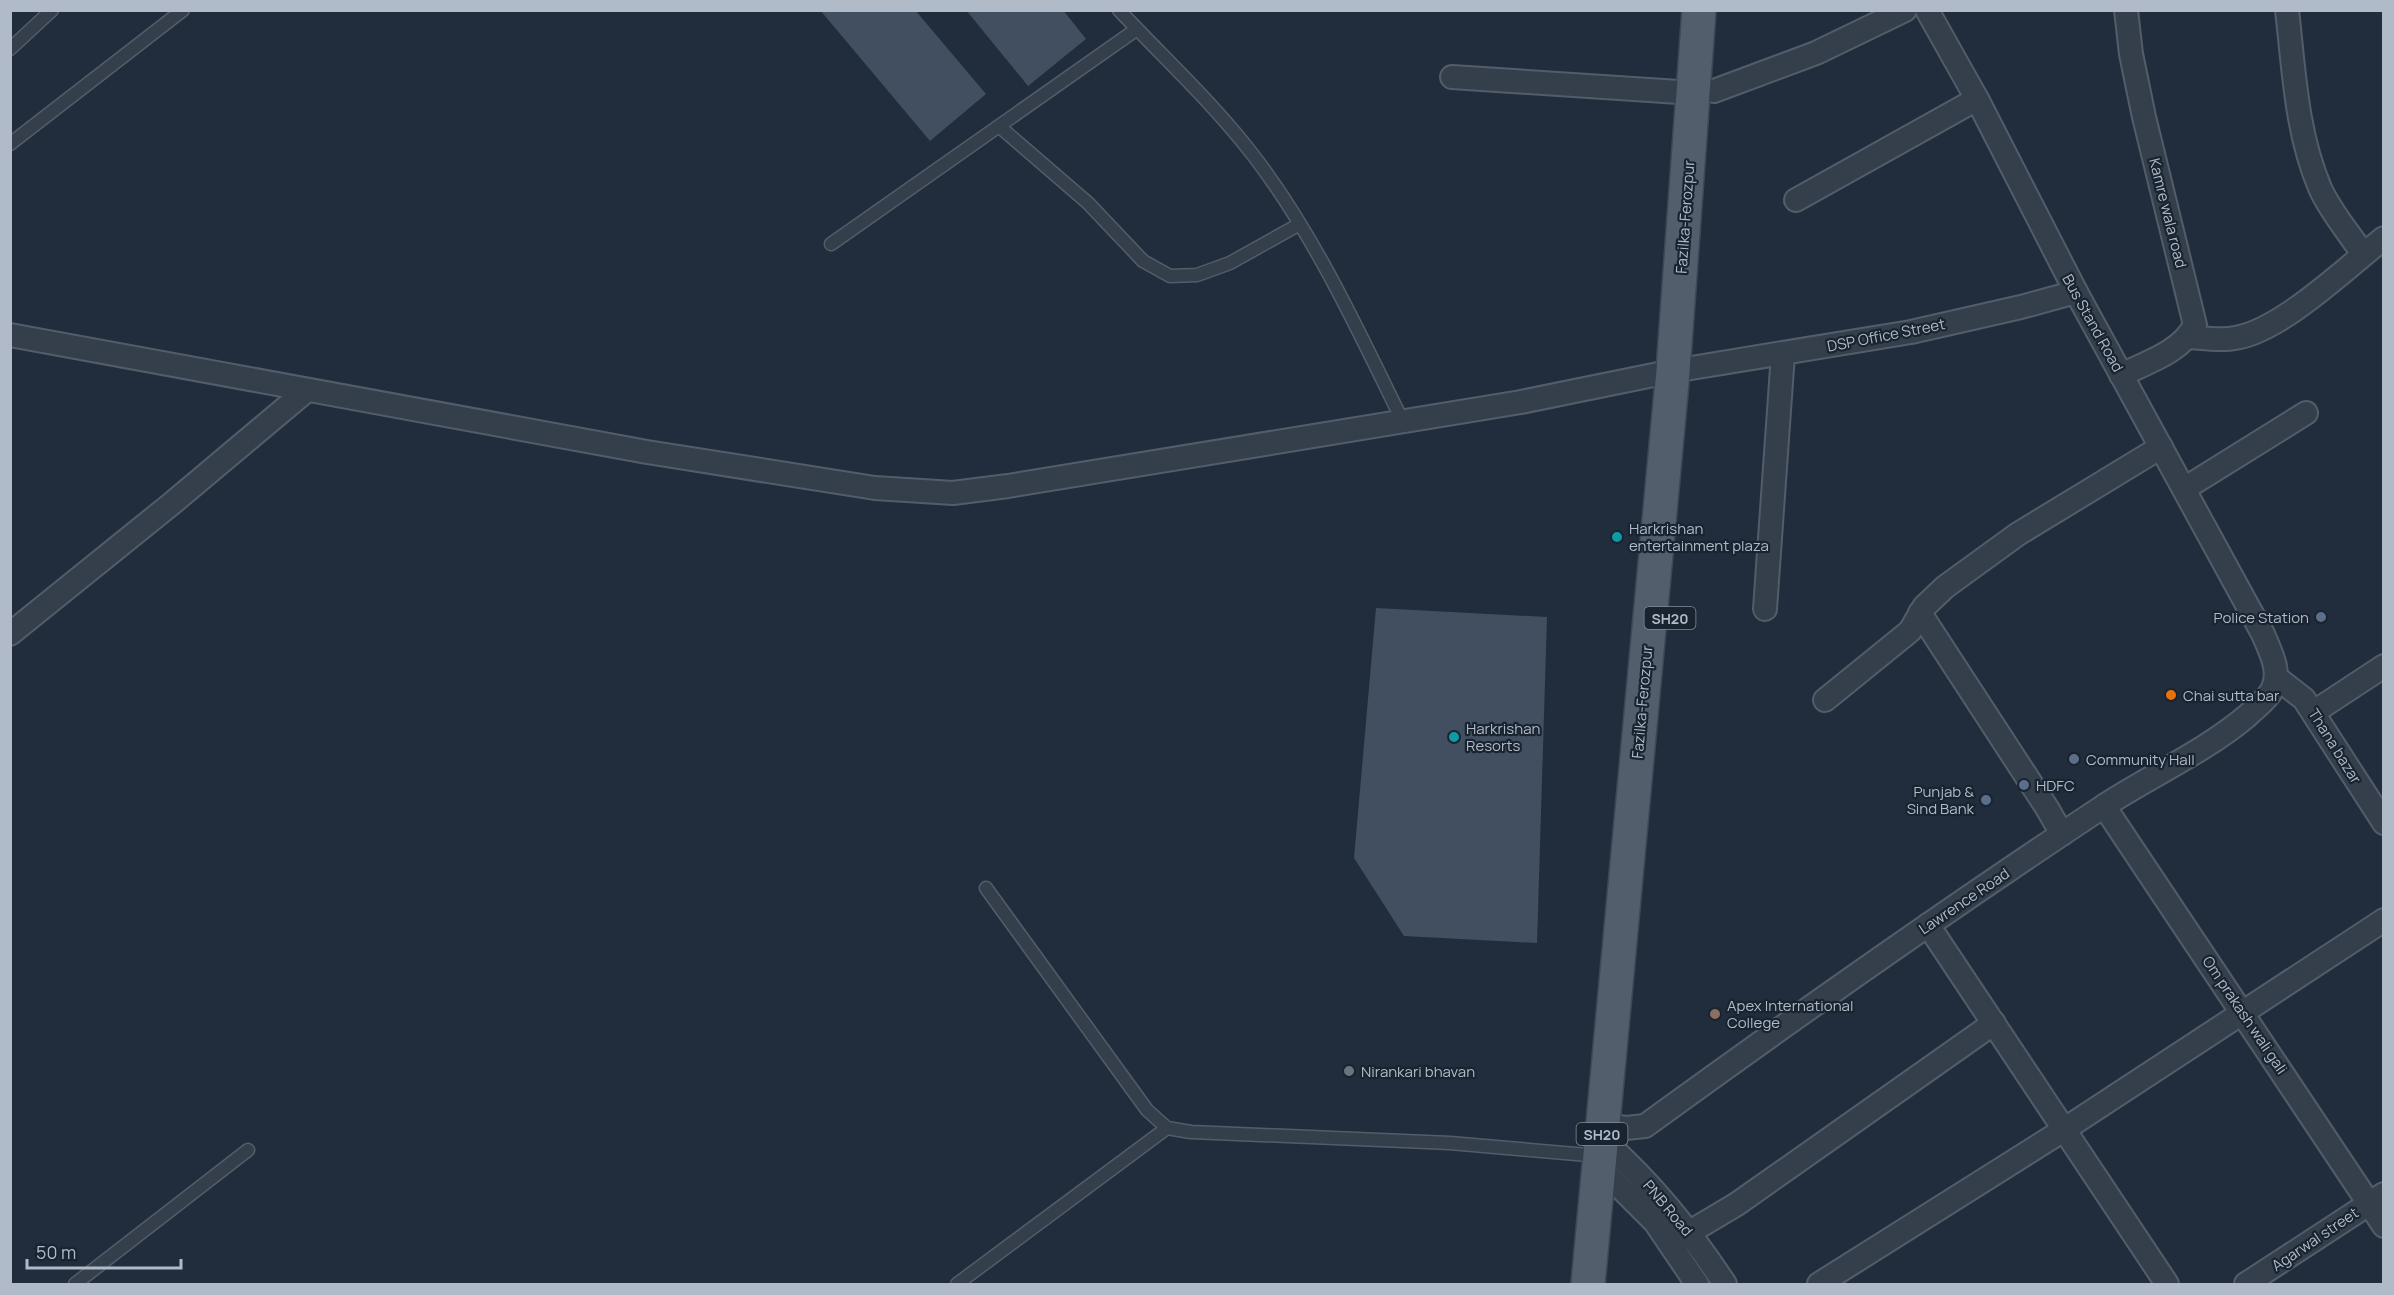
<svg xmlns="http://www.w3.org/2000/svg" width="2394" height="1295" viewBox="0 0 2394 1295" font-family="Manrope,sans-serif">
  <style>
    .building { fill: #414f60 }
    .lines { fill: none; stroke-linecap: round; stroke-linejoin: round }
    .service-casing { stroke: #535d6a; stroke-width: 15 }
    .minor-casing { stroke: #535d6a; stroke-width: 26 }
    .primary-casing { stroke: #3e4855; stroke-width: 36 }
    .service { stroke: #353f4c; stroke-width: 12 }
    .minor { stroke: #353f4c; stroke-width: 22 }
    .primary { stroke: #525e6c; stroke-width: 33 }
    .culture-dot { fill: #0f9aa8; stroke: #1a2431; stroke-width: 2 }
    .service-dot { fill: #5c6f8a; stroke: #1a2431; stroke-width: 2 }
    .food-dot { fill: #e8710a; stroke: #1a2431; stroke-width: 2 }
    .education-dot { fill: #8d6e63; stroke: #1a2431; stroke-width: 2 }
    .worship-dot { fill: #6b7280; stroke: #1a2431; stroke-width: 2 }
    .labels { text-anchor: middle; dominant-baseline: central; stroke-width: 4.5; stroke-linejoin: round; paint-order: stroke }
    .shield { fill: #1a2431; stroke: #838d9b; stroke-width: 1.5 }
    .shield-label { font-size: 14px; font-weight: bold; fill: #b0bac8 }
    .street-label { font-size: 15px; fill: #b0bac8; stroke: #1a2431 }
    .poi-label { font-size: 15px; fill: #b0bac8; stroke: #1a2431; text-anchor: start }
  </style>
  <rect width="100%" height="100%" fill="#212d3c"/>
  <!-- building -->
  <g class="building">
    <path d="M820,10H915L986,94L930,141Z"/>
    <path d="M966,10H1063L1086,39L1028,86Z"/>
    <path d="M1376,608L1547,617L1537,943L1404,936L1354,858Z"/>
  </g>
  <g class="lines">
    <defs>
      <g id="service">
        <path d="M1119,10C1164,58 1213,103 1253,155C1314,234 1359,332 1403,422"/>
        <path d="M10,49L52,10"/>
        <path d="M1000,127L1088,203L1143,261L1170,276L1197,275L1230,263L1298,225"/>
        <path d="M10,144L183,10"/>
        <path d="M831,244L1137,29"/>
        <path d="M986,888L1147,1110L1167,1128L1191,1132L1450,1143L1599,1156"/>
        <path d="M75,1284L248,1150"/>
        <path d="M957,1284L1167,1128"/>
      </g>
      <g id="minor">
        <path d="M2287,10C2294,70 2296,132 2320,188C2330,211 2349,233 2363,254"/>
        <path d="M1452,77L1694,93"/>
        <path d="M1714,91L1816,53L1905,10"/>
        <path d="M1796,200L1977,99"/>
        <path d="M10,335L647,452L875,488L953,493L1008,486L1521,402L1673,371L1911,332L2021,307L2076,292"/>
        <path d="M2189,337C2203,338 2221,341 2235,338C2281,331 2346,268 2384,238"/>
        <path d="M2121,375C2148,362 2181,352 2195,325L2144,117L2131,54L2126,10"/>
        <path d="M2184,489L2306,413"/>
        <path d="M1765,609L1783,354"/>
        <path d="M1920,613L2047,808L2062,834"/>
        <path d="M10,634L170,505L307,390"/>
        <path d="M2277,678L2304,699L2384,823"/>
        <path d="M1825,700L1910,631L1924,607L1945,587L2018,534L2161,447"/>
        <path d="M2314,712L2384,666"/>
        <path d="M2104,806L2384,1226"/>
        <path d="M1928,925L2167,1284"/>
        <path d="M1603,1124L1626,1128L1645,1126C1795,1017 1947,910 2101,808C2149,776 2203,753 2247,716C2255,708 2267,700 2272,690C2282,672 2270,651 2263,634L2076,292L1977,99L1927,10"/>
        <path d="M1602,1139C1653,1185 1687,1227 1725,1284"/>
        <path d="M1599,1166L1655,1222L1697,1284"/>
        <path d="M1672,1247L1690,1232L1737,1204L1994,1023"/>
        <path d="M1819,1284L2065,1129L2384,920"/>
        <path d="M2246,1284L2384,1194"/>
      </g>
      <path id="primary" d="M1588,1284L1673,371L1699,10"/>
    </defs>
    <!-- service casing -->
    <use href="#service" class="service-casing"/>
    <!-- minor casing -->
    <use href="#minor" class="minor-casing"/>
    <!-- primary casing -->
    <use href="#primary" class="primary-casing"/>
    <!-- service -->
    <use href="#service" class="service"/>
    <!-- minor -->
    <use href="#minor" class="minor"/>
    <!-- primary -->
    <use href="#primary" class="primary"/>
  </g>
  <!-- markers -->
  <g class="culture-dot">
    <circle cx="1617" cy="537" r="6"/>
    <circle cx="1454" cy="737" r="6"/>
  </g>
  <g class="service-dot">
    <circle cx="2321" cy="617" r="6"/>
    <circle cx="2074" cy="759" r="6"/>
    <circle cx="2024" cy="785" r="6"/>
    <circle cx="1986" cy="800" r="6"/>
  </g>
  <circle class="food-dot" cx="2171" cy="695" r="6"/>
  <circle class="education-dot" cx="1715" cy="1014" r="6"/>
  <circle class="worship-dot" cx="1349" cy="1071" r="6"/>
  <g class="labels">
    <!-- shield labels -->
    <g class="shield">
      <rect x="1644.5" y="607" width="51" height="22" rx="4.5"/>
      <rect x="1576.5" y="1123" width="51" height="22" rx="4.5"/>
    </g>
    <g class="shield-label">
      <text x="1670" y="618">SH20</text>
      <text x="1602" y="1134">SH20</text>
    </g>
    <!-- street labels -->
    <g class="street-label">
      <text transform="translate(2168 213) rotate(76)">Kamre wala road</text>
      <text transform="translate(1685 217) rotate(-86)">Fazilka-Ferozpur</text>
      <text transform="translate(2093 323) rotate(61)">Bus Stand Road</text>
      <text transform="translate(1886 335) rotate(-11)">DSP Office Street</text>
      <text transform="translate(1642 702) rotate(-85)">Fazilka-Ferozpur</text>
      <text transform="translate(2335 746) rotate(58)">Thana bazar</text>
      <text transform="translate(1964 901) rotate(-34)">Lawrence Road</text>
      <text transform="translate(2245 1015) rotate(56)">Om prakash wali gali</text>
      <text transform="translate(1668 1208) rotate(50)">PNB Road</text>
      <text transform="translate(2315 1239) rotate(-34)">Agarwal street</text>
    </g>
    <!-- poi labels -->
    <g class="poi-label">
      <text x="1629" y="528">Harkrishan<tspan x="1629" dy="17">entertainment plaza</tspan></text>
      <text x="2309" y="617" text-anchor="end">Police Station</text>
      <text x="2183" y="695">Chai sutta bar</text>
      <text x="1466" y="728">Harkrishan<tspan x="1466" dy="17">Resorts</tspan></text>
      <text x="2086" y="759">Community Hall</text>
      <text x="2036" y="785">HDFC</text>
      <text x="1974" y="791" text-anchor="end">Punjab &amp;<tspan x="1974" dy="17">Sind Bank</tspan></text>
      <text x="1727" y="1005">Apex International<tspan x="1727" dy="17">College</tspan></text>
      <text x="1361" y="1071">Nirankari bhavan</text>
    </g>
  </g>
  <!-- border -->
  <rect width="2394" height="1295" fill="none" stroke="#b0bac8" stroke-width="24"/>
  <!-- scale -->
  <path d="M27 1259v9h154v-9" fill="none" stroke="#b0bac8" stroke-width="3"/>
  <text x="36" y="1259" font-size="18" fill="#b0bac8" stroke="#1a2431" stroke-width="4.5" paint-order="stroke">50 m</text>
</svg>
